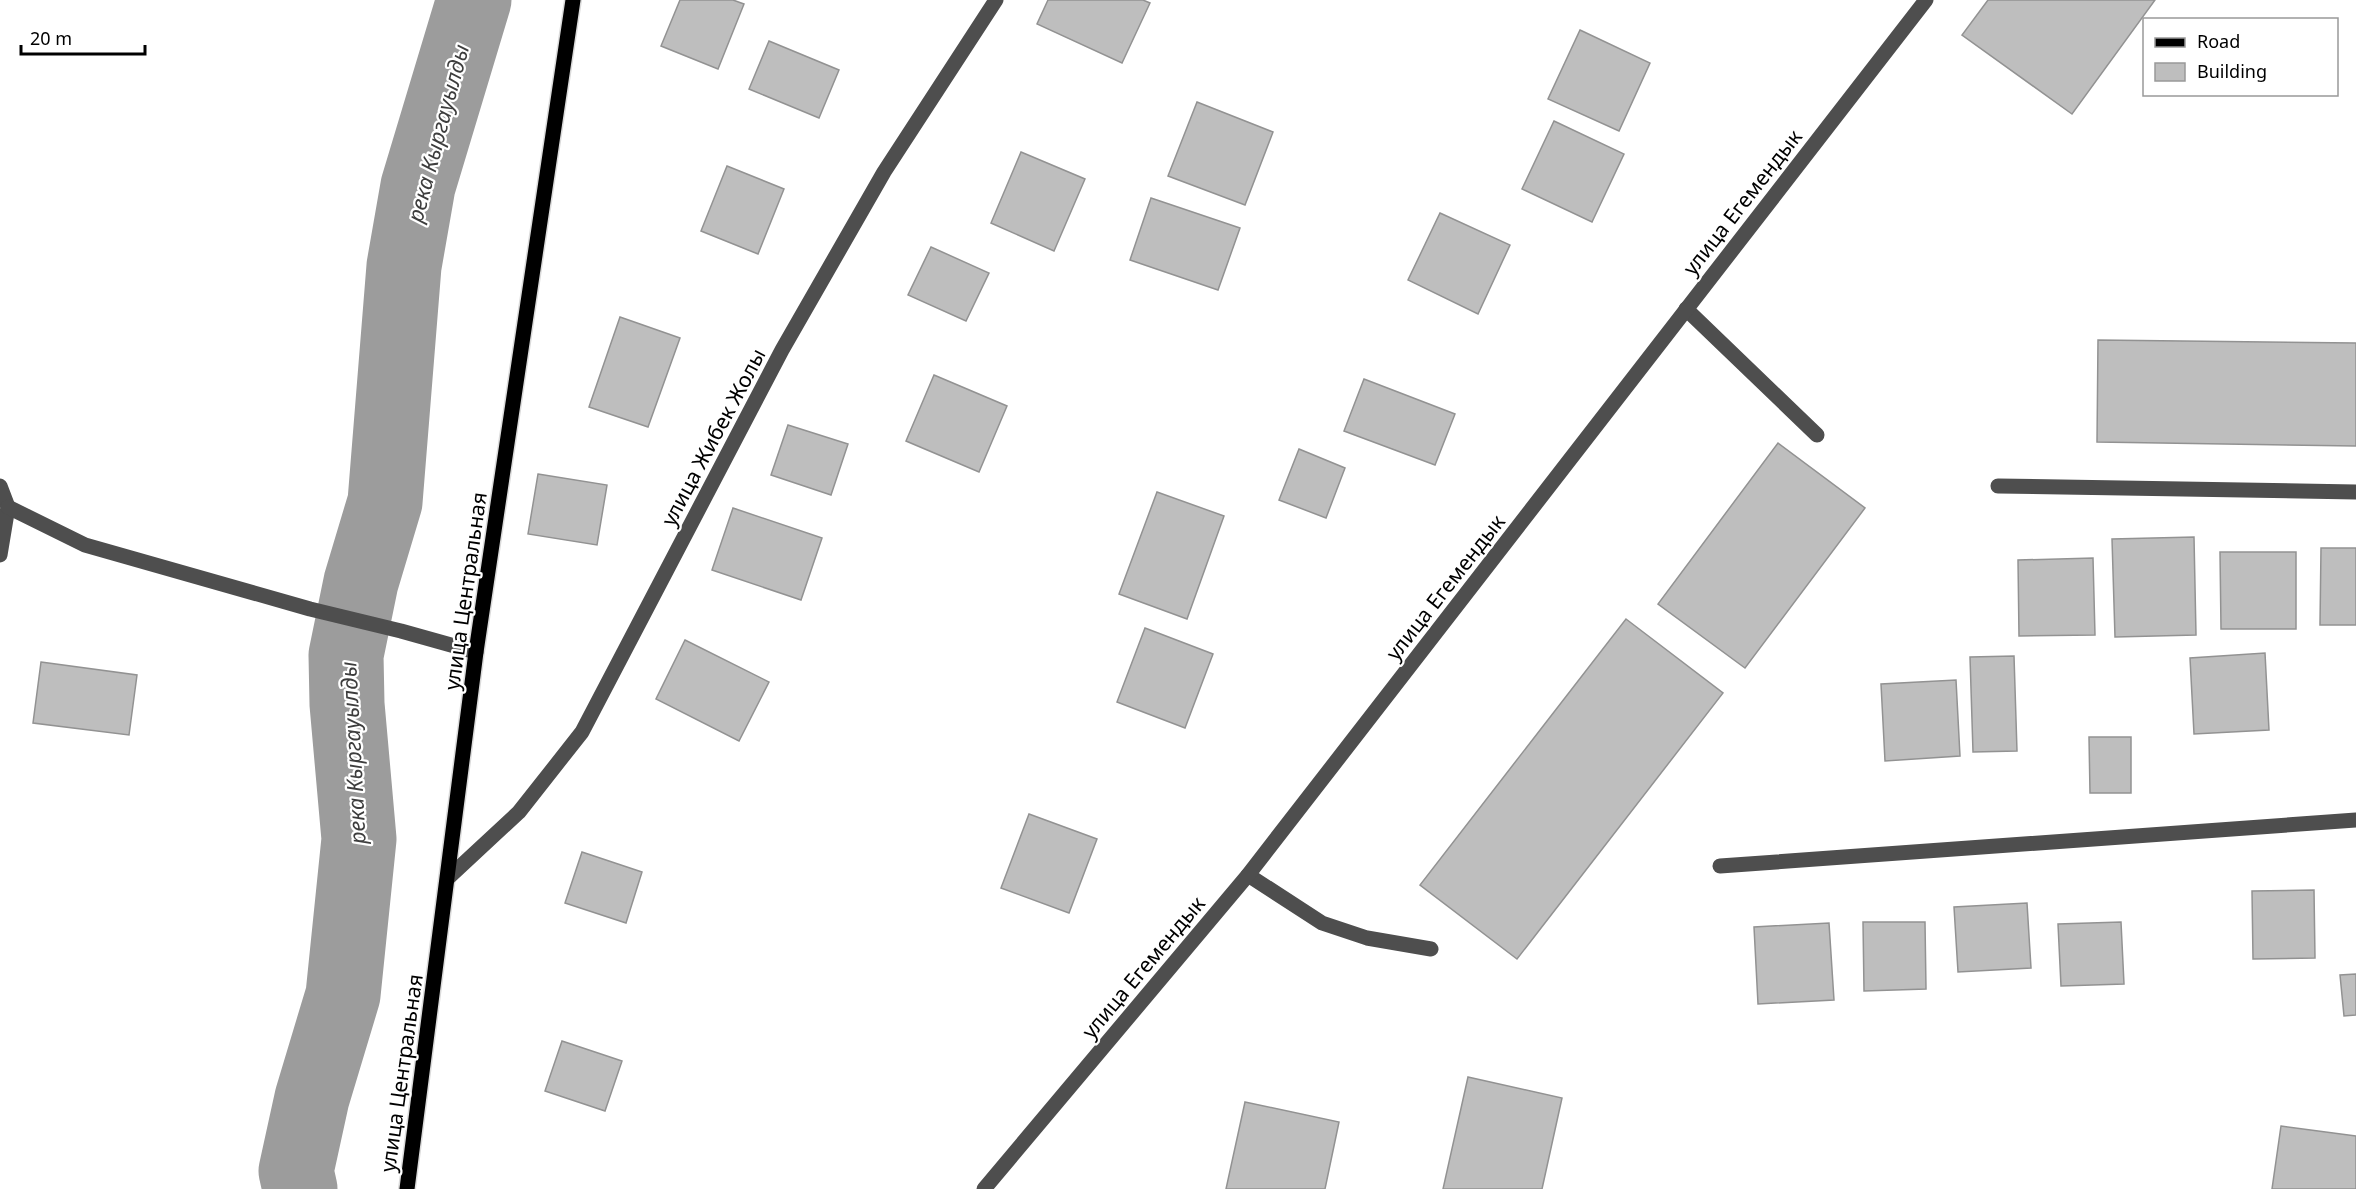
<svg xmlns="http://www.w3.org/2000/svg" width="2356" height="1189" viewBox="0 0 2356 1189" font-family="'Noto Sans',sans-serif">
  <style>
    .lines { fill: none; stroke-linecap: round; stroke-linejoin: round }
    .river { stroke: #9c9c9c; stroke-width: 75 }
    .building { fill: #bebebe; stroke: #929292; stroke-width: 1.5 }
    .major-casing { stroke: #dbdbdb; stroke-width: 18 }
    .minor { stroke: #4e4e4e; stroke-width: 15 }
    .major { stroke: #000; stroke-width: 15 }
    .labels { text-anchor: middle; dominant-baseline: central; stroke-width: 4.5; stroke-linejoin: round; paint-order: stroke }
    .street-label { font-size: 21px; fill: #000; stroke: #fff }
    .water-label { font-size: 22px; font-style: italic; fill: #3d3d3d; stroke: #fff }
  </style>
  <rect width="100%" height="100%" fill="#fff"/>
  <g class="lines">
    <!-- river -->
    <path class="river" d="M300,1189L296,1171L312,1098L343,995L359,839L347,704L346,655L361,582L385,502L404,266L418,186L474,0"/>
  </g>
  <!-- building -->
  <g class="building">
    <path d="M680,0H733L744,4L718,69L661,46Z"/>
    <path d="M1048,0H1143L1150,3L1122,63L1037,24Z"/>
    <path d="M1988,0H2155L2072,114L1962,35Z"/>
    <path d="M1580,30L1650,63L1619,131L1548,99Z"/>
    <path d="M769,41L839,70L819,118L749,89Z"/>
    <path d="M1197,102L1273,132L1245,205L1168,176Z"/>
    <path d="M1554,121L1624,154L1592,222L1522,189Z"/>
    <path d="M1021,152L1085,179L1054,251L991,223Z"/>
    <path d="M727,166L784,189L758,254L701,231Z"/>
    <path d="M1151,198L1240,228L1218,290L1130,260Z"/>
    <path d="M1440,213L1510,245L1478,314L1408,280Z"/>
    <path d="M931,247L989,273L966,321L908,295Z"/>
    <path d="M620,317L680,338L648,427L589,407Z"/>
    <path d="M2098,340L2356,343V446L2097,442Z"/>
    <path d="M934,375L1007,406L979,472L906,441Z"/>
    <path d="M1364,379L1455,414L1435,465L1344,431Z"/>
    <path d="M788,425L848,444L831,495L771,475Z"/>
    <path d="M1778,443L1865,508L1745,668L1658,604Z"/>
    <path d="M1299,449L1345,468L1326,518L1279,500Z"/>
    <path d="M538,474L607,485L597,545L528,534Z"/>
    <path d="M1157,492L1224,516L1187,619L1119,594Z"/>
    <path d="M733,508L822,538L801,600L712,570Z"/>
    <path d="M2194,537L2196,635L2115,637L2112,539Z"/>
    <path d="M2321,548H2356V625H2320Z"/>
    <path d="M2220,552H2296V629H2221Z"/>
    <path d="M2093,558L2095,635L2019,636L2018,560Z"/>
    <path d="M1626,619L1723,693L1517,959L1420,885Z"/>
    <path d="M1145,628L1213,654L1185,728L1117,702Z"/>
    <path d="M685,640L769,682L739,741L656,699Z"/>
    <path d="M2265,653L2269,730L2194,734L2190,658Z"/>
    <path d="M2014,656L2017,751L1973,752L1970,657Z"/>
    <path d="M41,662L137,675L129,735L33,723Z"/>
    <path d="M1956,680L1960,756L1885,761L1881,684Z"/>
    <path d="M2089,737H2131V793H2090Z"/>
    <path d="M1029,814L1097,839L1069,913L1001,888Z"/>
    <path d="M582,852L642,872L626,923L565,903Z"/>
    <path d="M2314,890L2315,958L2253,959L2252,891Z"/>
    <path d="M2027,903L2031,968L1958,972L1954,907Z"/>
    <path d="M1863,922H1925L1926,989L1864,991Z"/>
    <path d="M2121,922L2124,984L2061,986L2058,924Z"/>
    <path d="M1829,923L1834,1000L1758,1004L1754,927Z"/>
    <path d="M2356,974V1015L2344,1016L2340,975Z"/>
    <path d="M562,1041L622,1061L605,1111L545,1091Z"/>
    <path d="M1468,1077L1562,1098L1542,1189H1443Z"/>
    <path d="M1245,1102L1339,1122L1325,1189H1226Z"/>
    <path d="M2281,1126L2356,1136V1189H2272Z"/>
  </g>
  <g class="lines">
    <defs>
      <path id="major" d="M407,1189L476,652L573,0"/>
    </defs>
    <!-- major casing -->
    <use href="#major" class="major-casing"/>
    <!-- minor -->
    <g class="minor">
      <path d="M1686,309L1817,435"/>
      <path d="M0,486L8,507L0,555"/>
      <path d="M1998,486L2356,492"/>
      <path d="M8,507L85,545L310,609L401,631L476,652"/>
      <path d="M1720,866L2356,820"/>
      <path d="M1248,875L1322,923L1367,938L1431,949"/>
      <path d="M448,878L519,812L582,732L782,350L884,172L996,0"/>
      <path d="M984,1189L1248,875L1926,0"/>
    </g>
    <!-- major -->
    <use href="#major" class="major"/>
  </g>
  <g class="labels">
    <!-- street labels -->
    <g class="street-label">
      <text transform="translate(1742 202) rotate(-52)">улица Егемендык</text>
      <text transform="translate(713 437) rotate(-62)">улица Жибек Жолы</text>
      <text transform="translate(1445 587) rotate(-52)">улица Егемендык</text>
      <text transform="translate(465 591) rotate(-82)">улица Центральная</text>
      <text transform="translate(1143 967) rotate(-50)">улица Егемендык</text>
      <text transform="translate(401 1073) rotate(-82)">улица Центральная</text>
    </g>
    <!-- water labels -->
    <g class="water-label">
      <text transform="translate(437 133) rotate(-75)">река Кыргауылды</text>
      <text transform="translate(352 753) rotate(-93)">река Кыргауылды</text>
    </g>
  </g>
  <!-- legend -->
  <rect x="2143" y="18" width="195" height="78" fill="#ffffff" stroke="#999999" stroke-width="1.5"/>
  <rect x="2155" y="38" width="30" height="9" fill="#000000" stroke="#999999" stroke-width="1.5"/>
  <text x="2197" y="48" font-size="18" fill="#000000">Road</text>
  <rect x="2155" y="63" width="30" height="18" fill="#bebebe" stroke="#999999" stroke-width="1.5"/>
  <text x="2197" y="78" font-size="18" fill="#000000">Building</text>
  <!-- scale -->
  <path d="M21 45v9h124v-9" fill="none" stroke="#000000" stroke-width="3"/>
  <text x="30" y="45" font-size="18" fill="#000000" stroke="#ffffff" stroke-width="4.5" paint-order="stroke">20 m</text>
</svg>
